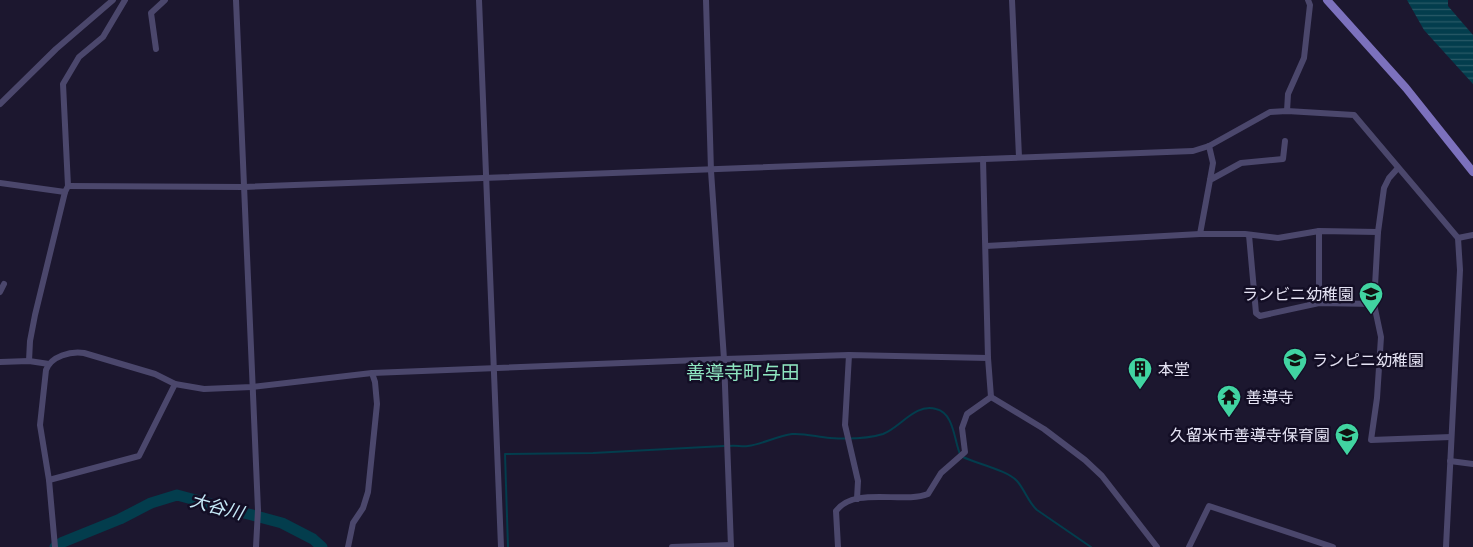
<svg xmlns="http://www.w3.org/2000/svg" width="1473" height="547" viewBox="0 0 1473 547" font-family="'Open Sans','Noto Sans JP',sans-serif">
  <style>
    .water { fill: url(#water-rules) }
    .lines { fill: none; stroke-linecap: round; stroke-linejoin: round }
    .stream { stroke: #033d4d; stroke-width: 2 }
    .river { stroke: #033d4d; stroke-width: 11 }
    .minor { stroke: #4b476c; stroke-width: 6 }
    .major { stroke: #7c71bd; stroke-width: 8 }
    .labels { text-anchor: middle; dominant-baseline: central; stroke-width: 5; stroke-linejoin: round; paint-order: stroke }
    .poi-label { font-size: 16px; fill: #e5e3f4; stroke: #130e25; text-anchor: start }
    .water-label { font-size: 18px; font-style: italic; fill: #c7ebf9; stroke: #130e25 }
    .quarter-label { font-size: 19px; fill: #8ee5c0; stroke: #130e25 }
  </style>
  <defs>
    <pattern id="water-rules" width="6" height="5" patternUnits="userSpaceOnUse" patternTransform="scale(1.25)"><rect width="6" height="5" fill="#033d4d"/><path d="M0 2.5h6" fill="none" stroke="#285967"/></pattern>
  </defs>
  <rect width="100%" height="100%" fill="#1c172f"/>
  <!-- water -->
  <path class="water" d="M1407,0H1448V6L1473,35V84L1424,30Z"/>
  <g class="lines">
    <!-- stream -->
    <g class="stream">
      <path d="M729,446C736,445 742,447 748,446C763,444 777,436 792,434C805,433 817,437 830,438C846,439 867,439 883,434C901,427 915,403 936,409C954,413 954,440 960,454"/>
      <path d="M963,457C977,464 1007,470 1017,481C1025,490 1028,502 1037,510L1091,547"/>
      <path d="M508,547L505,454L593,453L724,446"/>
    </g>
    <!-- river -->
    <path class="river" d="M55,547L63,542L120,519L151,503L177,495L282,523L313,539L322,547"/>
    <!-- minor -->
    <g class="minor">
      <path d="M236,0L258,510L256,547"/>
      <path d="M479,0L501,547"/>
      <path d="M706,0L711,171L724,359L731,547"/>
      <path d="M1012,0L1019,157"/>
      <path d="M156,49L151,13L165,0"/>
      <path d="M0,104L56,49L113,0"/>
      <path d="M1287,111L1288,94L1304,58L1310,5L1308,0"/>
      <path d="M1209,146L1213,163L1210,180"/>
      <path d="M983,159L988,358L991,397"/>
      <path d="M1398,168L1389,178L1384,188L1378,232L1374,304L1381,337L1377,398L1371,440L1451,437"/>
      <path d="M0,183L65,192"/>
      <path d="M68,186L244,187L1193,151L1209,146L1270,112L1287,111L1354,115L1458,238L1460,270L1446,547"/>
      <path d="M1200,234L1210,180L1241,163L1283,159L1285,141"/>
      <path d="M1249,235L1256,313L1260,316L1319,303L1374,304"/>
      <path d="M1458,238L1473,235"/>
      <path d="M986,246L1200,234H1245L1278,238L1319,231L1378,232"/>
      <path d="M0,292L4,284"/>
      <path d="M1319,303V231"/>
      <path d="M849,355L845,425L858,481L857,499"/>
      <path d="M29,361L30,341L35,315L65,192L68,186L63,84L79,57L103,37L125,0"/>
      <path d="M0,362L29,361L49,364"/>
      <path d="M991,397L1044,429L1085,460L1102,476L1157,547"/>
      <path d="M1450,461L1473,464"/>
      <path d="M49,480L139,456L175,384"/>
      <path d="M55,547L49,480L40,425L46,370C51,356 71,351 84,353L155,374L175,384L204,389L252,387L372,373L724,359L849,355L988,358"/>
      <path d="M348,547L353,523L363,508L368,492L377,404L375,382L372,373"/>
      <path d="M672,547L731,545"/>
      <path d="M838,547L836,511C854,486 903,504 928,494L941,473L965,452L962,428L967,414L991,397"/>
      <path d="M1189,547L1209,506L1333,547"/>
    </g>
    <!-- major -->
    <path class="major" d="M1327,0L1406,88L1473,172"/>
  </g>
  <!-- icons -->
  <defs>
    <symbol id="school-pin" viewBox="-11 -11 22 30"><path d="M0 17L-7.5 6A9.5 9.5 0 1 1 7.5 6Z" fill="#41d4a1" stroke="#130e25"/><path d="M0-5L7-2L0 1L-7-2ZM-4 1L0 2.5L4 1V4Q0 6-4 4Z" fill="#111"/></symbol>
    <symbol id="building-pin" viewBox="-11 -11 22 30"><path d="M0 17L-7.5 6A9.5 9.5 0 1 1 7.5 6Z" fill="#41d4a1" stroke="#130e25"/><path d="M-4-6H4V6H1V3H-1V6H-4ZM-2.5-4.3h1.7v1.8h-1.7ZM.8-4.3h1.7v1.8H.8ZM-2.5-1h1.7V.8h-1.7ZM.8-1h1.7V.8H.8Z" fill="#111"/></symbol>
    <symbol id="temple-pin" viewBox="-11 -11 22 30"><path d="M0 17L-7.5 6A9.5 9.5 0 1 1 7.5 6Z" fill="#41d4a1" stroke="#130e25"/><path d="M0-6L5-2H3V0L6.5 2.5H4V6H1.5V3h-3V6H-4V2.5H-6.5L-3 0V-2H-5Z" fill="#111"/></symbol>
  </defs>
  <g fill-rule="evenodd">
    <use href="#school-pin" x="1357" y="280" width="28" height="38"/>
    <use href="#school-pin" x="1281" y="346" width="28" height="38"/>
    <use href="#building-pin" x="1126" y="355" width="28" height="38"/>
    <use href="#temple-pin" x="1215" y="383" width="28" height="38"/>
    <use href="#school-pin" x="1333" y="421" width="28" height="38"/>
  </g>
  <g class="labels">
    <!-- poi labels -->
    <g class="poi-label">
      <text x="1354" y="294" text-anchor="end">ランビニ幼稚園</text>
      <text x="1312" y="360">ランピニ幼稚園</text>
      <text x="1158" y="369">本堂</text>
      <text x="1246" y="397">善導寺</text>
      <text x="1330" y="435" text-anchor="end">久留米市善導寺保育園</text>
    </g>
    <!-- water labels -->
    <g class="water-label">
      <text transform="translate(217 506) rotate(15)">大谷川</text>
    </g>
    <!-- quarter labels -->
    <g class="quarter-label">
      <text x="743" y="372">善導寺町与田</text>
    </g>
  </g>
</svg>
